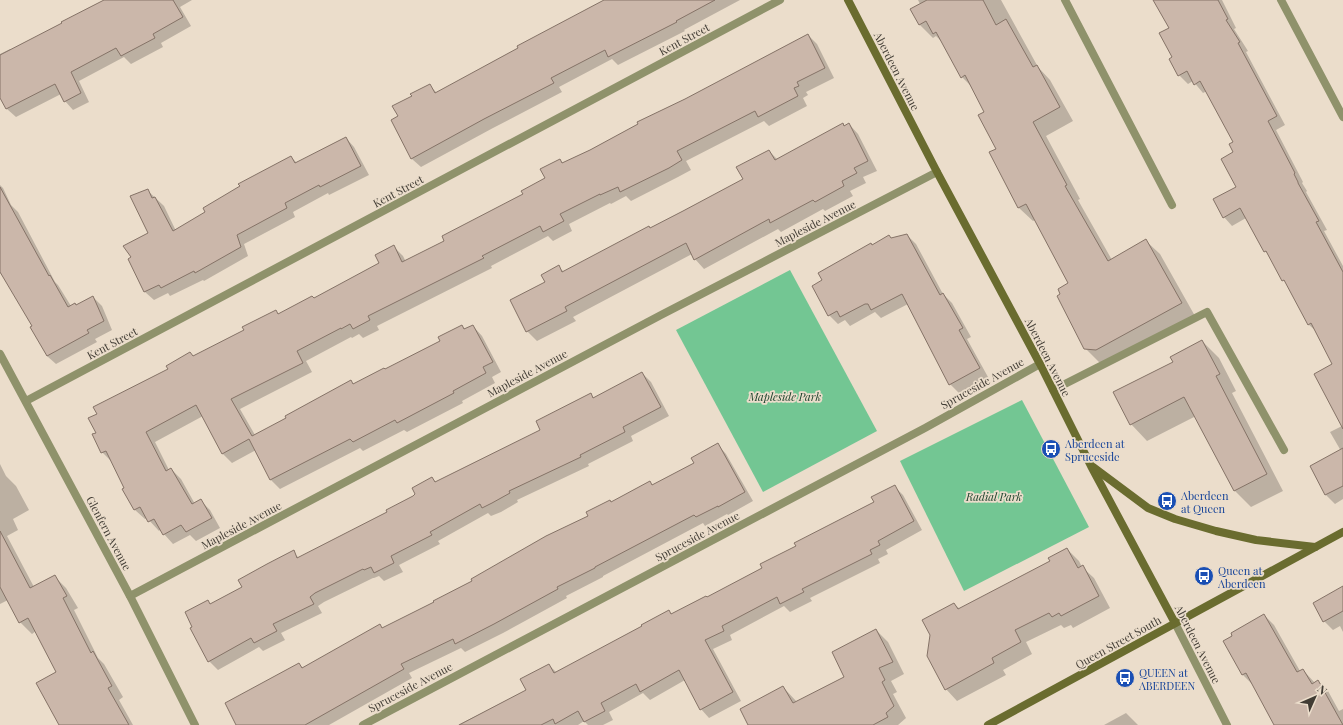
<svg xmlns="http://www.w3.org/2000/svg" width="1343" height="725" viewBox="0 0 1343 725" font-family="'Playfair Display',serif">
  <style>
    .green { fill: #73c693 }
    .shadow { fill: #0003 }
    .building { fill: #cbb7aa; stroke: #857367 }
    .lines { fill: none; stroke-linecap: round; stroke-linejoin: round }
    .service { stroke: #8f926b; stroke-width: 8 }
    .minor { stroke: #8f926b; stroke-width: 8 }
    .secondary { stroke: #6a6c2f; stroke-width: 8 }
    .labels { text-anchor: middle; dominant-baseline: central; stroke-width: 3.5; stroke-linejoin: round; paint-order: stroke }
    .street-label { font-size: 11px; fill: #413c34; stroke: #ebddcb }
    .park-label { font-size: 11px; font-style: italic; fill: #1b422c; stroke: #ebddcb }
    .transit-label { font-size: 11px; fill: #164399; stroke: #ebddcb; text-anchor: start }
  </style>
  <rect width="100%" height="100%" fill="#ebddcb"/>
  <!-- green -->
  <g class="green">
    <path d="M790,270L877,431L763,492L676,330Z"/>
    <path d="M1022,400L1089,527L964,591L900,461Z"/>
  </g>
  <!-- shadow -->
  <g class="shadow">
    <path d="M105,0H192L180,7L191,26L161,43L163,47L131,64L124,57L79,81L89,102L73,110L65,101L61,94L16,117L7,109L0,95V54L10,49L12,50Z"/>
    <path d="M607,0H740L684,30L685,31L618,65L612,59L559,87L562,92L493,128L421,167L412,159L392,121L399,117L413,97L429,85L437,93Z"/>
    <path d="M918,0H1001L1038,67L1050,80L1073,121L1046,136L1080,199L1078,200L1112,260L1146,241L1160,254L1195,316L1110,363L1099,362L1085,348L1069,284L1035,220L1033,221L1019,208L1006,184L986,112L974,89L962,77L944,44L936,36L933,38L919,24L920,4Z"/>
    <path d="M1155,0H1222L1236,28L1234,29L1248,51L1246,52L1285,125L1276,130L1303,182L1302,183L1307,191L1306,192L1327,230L1324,231L1343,266V499L1335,504L1326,495L1311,467L1341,451L1330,432L1342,426L1334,364L1317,332L1308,324L1288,284L1283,280L1272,258L1265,251L1246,218L1232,226L1224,217L1238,187L1234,142L1207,91L1203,93L1193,81L1188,84L1179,75L1170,59L1173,57L1170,29Z"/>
    <path d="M808,35L817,44L834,78L806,92L808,95L803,98L807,106L769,126L764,121L686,161L691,170L678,177L631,201L626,196L611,204L610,203L569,224L572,231L553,241L548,236L491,266L492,268L377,326L379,330L363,338L359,334L352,338L351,337L306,361L312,372L240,409L255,435L287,418L351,382L354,385L385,370L441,341L462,326L466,330L473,326L482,336L501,372L492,377L495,383L462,401L463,403L407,432L404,430L363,451L360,448L280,489L270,479L256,450L232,463L222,453L203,416L155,442L169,470L171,469L181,479L195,504L201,501L210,510L220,528L196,541L190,535L173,544L164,534L161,529L159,531L147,518L145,519L135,510L124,490L126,488L112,462L102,452L97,433L98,414L169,370L190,353L194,357L245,331L275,311L279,315L314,299L381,264L394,247L403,256L406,262L446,241L524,195L546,179L560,160L563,163L590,150Z"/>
    <path d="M843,124L845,126L849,124L858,134L877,171L863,177L866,183L850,191L853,196L825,211L823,209L781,232L778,229L704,269L695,259L692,254L573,317L576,321L537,341L527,331L511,300L546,282L559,267L564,272L745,180L769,151L778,160Z"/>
    <path d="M346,138L354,147L369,175L329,195L328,193L293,212L295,217L244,244L248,256L204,281L203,280L170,296L168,293L154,300L145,292L129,260L132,258L149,234L147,190L164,206L176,231L207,213L291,157L297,163Z"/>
    <path d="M0,185L3,188L11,205L18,212L55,282L58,285L71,306H77L93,297L102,306L112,330L95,339L97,342L56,364L47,356L33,327L5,278L0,273Z"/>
    <path d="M907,235L916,244L943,294L952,303L971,337L967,339L988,377L959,393L950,384L908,304L881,318L875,312L850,326L845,320L838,324L829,315L813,287L872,246L892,239Z"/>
    <path d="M1202,341L1219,358L1236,391L1232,393L1283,491L1251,507L1235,491L1196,416L1147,441L1131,424L1174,362Z"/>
    <path d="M642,373L651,382L669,416L631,436L633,441L588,464L589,466L517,500L518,502L501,512L491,516L488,513L438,541L440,544L399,565L403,572L384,581L379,576L374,578H373L324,602L318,606L322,613L281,633L285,640L263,651L259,647L218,670L209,661L211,605L243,588L293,552L299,558L388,512L414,497L432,478L437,483L541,430L591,395L594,398Z"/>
    <path d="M718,445L726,454L753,501L728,515L727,514L705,526L703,523L603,576V577L566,596L567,598L503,633L465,652L461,648L409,673L412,678L329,725H238L299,664L303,668L380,626L383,629L473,582L650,482L653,486L695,463Z"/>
    <path d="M0,464L6,476L16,486L29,510L13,519L18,530L7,536L34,587L54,576L66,588L78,608L74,610L98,658L104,664L123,697L119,700L133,725H60L57,673L36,631L32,634L20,622L8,600L0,604Z"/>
    <path d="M894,486L903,495L922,530L886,550L888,554L878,559L880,563L810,598L812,601L790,612L784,606L730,635L732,640L713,649L741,701L709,718L701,709L685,680L650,700L643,693L609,712L613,720L603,725H588L584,721L578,725H458L527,690L549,665L557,673L669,612L672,614L707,598L763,568L797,546L875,503Z"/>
    <path d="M1067,549L1079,561L1082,567L1094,578L1110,608L1073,628L1071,625L1064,628L1061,625L1026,642L1032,654L1003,670L1006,675L957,701L946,689L954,604L960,609L1052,562Z"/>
    <path d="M1343,588V632L1340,626L1333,630L1324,621Z"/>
    <path d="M1264,615L1274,625L1300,671L1303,670L1315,683L1318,681L1328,691L1339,711L1343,709V725H1277L1253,685L1243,675L1224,641Z"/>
    <path d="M876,630L888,642L904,674L891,681L897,692L893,694L906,718L898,725H749L783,687L797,702L846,677Z"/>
    <path d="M1126,713L1138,725H1104Z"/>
  </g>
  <!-- building -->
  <g class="building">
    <path d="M104,0H173L183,17L153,34L155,38L121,56L116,48L71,72L81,93L64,102L55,84L6,109L0,98V55L62,23L61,22Z"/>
    <path d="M604,0H715L676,21L677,22L608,57L605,50L551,78L554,83L484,119L411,159L391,120L398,116L392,106L412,96L410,94L430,84L435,93L518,48L517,46Z"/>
    <path d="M927,0H983L996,25L1006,19L1033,67L1037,65L1060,107L1033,122L1067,185L1065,186L1108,261L1146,239L1182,303L1096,350L1084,349L1057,296L1060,294L1058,289L1068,283L1026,204L1018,208L989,152L996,149L978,115L984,112L965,75L961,78L936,32L933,34L926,21L919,25L910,9Z"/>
    <path d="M1153,0H1218L1228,19L1226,20L1240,42L1238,43L1277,116L1268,121L1295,173L1294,174L1298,182V183L1319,221L1316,222L1343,272V429L1314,374L1332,364L1311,323L1308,325L1284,280L1282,281L1266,251L1264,252L1240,208L1223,218L1213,199L1236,187L1221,159L1233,152L1229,144L1233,142L1200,81L1194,85L1187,71L1178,76L1169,59L1172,57L1159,33L1169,28Z"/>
    <path d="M808,34L825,68L797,82L799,86L794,88L798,96L758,117L755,111L677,151L682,160L669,168L620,192L618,187L600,195V194L560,214L564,221L543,232L540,226L482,256L484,258L368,316L370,320L353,329L350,324L341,329V328L297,351L303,363L231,399L252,436L286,418L285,416L351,380L353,384L384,368L385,369L440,341L438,337L462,325L464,329L473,325L493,362L483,367L486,373L453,391L454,393L397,423L395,420L353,442L350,439L270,480L249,439L222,454L196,405L146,432L166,471L171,468L192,504L201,499L212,518L186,532L181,525L163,535L154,519L148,522L140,507L134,510L122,489L124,488L106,451L101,453L92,434L96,433L88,418L97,414L93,407L168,369L166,366L190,352L193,356L244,330L242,327L276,310L278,314L312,296L314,298L379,263L375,255L394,245L402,262L444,241L442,236L523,194L521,191L545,178L540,169L560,159L562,163L590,150L638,124L637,122L685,99Z"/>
    <path d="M843,123L844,126L849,123L868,161L854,168L857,173L842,181L844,186L815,202L813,200L770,223L769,219L694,260L686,243L565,307L567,311L526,332L510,300L545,282L541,275L559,265L562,272L649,226L650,228L683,211L743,179L736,167L769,150L775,160Z"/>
    <path d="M346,137L361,166L320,187L319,185L285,203L287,208L237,235L241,247L195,273L194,271L161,288L159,285L144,292L128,259L131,257L123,246L148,233L130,196L148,189L152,198L155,197L173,231L205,212L203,208L240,186L238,184L291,156L295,163Z"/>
    <path d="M0,187L49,276L50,275L68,307L75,303L76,305L93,296L104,321L87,330L89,333L47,356L30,327L32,326L0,272Z"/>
    <path d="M907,234L940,295L943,293L963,328L959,330L980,368L949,385L902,294L871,310L868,304H865L840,317L837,311L828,316L812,286L822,280L818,273L871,243L872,245L889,235L891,238Z"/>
    <path d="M1202,340L1220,374L1216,376L1267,474L1234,491L1184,397L1130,425L1113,392L1173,362L1170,357Z"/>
    <path d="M642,372L661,407L623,427L625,432L580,455L581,457L509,491L510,493L492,503L482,508L480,504L430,532L432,535L391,556L394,563L374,573L371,567L364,570L363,569L315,593L310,597L314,604L273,624L277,631L254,643L251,638L208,662L190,628L192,627L185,612L208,600L210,604L242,587L238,580L267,564L294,550L297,558L387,512L386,510L413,496L415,494L412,488L432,477L435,482L540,430L536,421L591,393L593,398Z"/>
    <path d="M718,443L745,492L718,507V506L696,517L694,515L595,567V568L557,587L558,589L494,624L455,644L453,639L401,664L404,669L305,725H236L225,703L299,663L302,668L380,624L382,628L434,602L433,601L472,581L471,579L546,536L588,516L586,512L610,500L611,502L650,481L652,485L694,463L691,458Z"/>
    <path d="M1343,448V486L1325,495L1310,466Z"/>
    <path d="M895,485L914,521L878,541L880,545L870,550L872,554L802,589L804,592L780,604L777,597L722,626L724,631L705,640L733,692L700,710L679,670L640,692L636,684L601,703L605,711L584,722L578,711L555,724L553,719L541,725H459L526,690L520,679L549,664L554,673L642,626L641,625L669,610L671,614L706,596L707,597L762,568L760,564L796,546L794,543L874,502L871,497Z"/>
    <path d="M0,531L30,588L55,575L67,596L63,598L91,653L93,651L112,686L108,688L129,725H59L36,683L56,672L28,618L19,623L0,587Z"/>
    <path d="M1067,548L1078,568L1083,565L1099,596L1061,616L1059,613L1052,617L1049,613L1015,630L1021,642L992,658L994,663L945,690L927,656L930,635L922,620L954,603L958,609L1050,561L1048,558Z"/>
    <path d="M1343,586V611L1323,622L1313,603Z"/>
    <path d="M1264,614L1297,672L1303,669L1312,684L1318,680L1343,725H1274L1246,673L1242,675L1223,641L1232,636L1231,633Z"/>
    <path d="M876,629L893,662L879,668L885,680L882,682L894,706L886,713L888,717L873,725H748L740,709L783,686L793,703L844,677L832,652Z"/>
  </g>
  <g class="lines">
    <!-- service -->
    <g class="service">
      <path d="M1065,0L1172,205"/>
      <path d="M1053,390L1207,312L1284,450"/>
    </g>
    <!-- minor -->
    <g class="minor">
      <path d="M1281,0L1343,117"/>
      <path d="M0,354L130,596L195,725"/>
      <path d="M26,401L780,0"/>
      <path d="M130,596L661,315L937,172"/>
      <path d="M1175,623L1227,725"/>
      <path d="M363,725L925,428L1040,364"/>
    </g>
    <!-- secondary -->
    <g class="secondary">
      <path d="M848,0L937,172L1040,364L1091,466L1175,623"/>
      <path d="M1093,467L1148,508L1175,519L1216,531L1256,540L1315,547"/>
      <path d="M988,725L1343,532"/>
    </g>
  </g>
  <!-- icons -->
  <defs>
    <symbol id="bus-disc" viewBox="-11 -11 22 22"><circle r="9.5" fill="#1a4fb4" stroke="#ebddcb"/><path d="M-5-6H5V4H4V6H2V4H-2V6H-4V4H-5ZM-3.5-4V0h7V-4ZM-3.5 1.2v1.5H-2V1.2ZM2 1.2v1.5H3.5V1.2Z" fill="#fff"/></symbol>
  </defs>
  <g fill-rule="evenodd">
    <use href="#bus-disc" x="1040" y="438" width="22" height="22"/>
    <use href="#bus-disc" x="1156" y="490" width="22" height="22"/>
    <use href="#bus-disc" x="1193" y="565" width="22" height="22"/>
    <use href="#bus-disc" x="1114" y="667" width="22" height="22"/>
  </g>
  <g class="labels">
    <!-- street labels -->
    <g class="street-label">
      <text transform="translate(684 39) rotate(-28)">Kent Street</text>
      <text transform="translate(897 71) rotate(63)">Aberdeen Avenue</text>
      <text transform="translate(398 191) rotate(-28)">Kent Street</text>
      <text transform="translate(815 223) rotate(-27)">Mapleside Avenue</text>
      <text transform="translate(112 343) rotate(-28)">Kent Street</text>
      <text transform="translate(1048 357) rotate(63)">Aberdeen Avenue</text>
      <text transform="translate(527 373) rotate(-28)">Mapleside Avenue</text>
      <text transform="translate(982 383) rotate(-29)">Spruceside Avenue</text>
      <text transform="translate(241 525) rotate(-28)">Mapleside Avenue</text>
      <text transform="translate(109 533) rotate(62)">Glenfern Avenue</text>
      <text transform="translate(697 536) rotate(-28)">Spruceside Avenue</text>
      <text transform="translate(1118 642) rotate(-29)">Queen Street South</text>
      <text transform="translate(1198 644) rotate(63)">Aberdeen Avenue</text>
      <text transform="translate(410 687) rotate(-28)">Spruceside Avenue</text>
    </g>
    <!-- park labels -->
    <g class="park-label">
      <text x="785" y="396">Mapleside Park</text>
      <text x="994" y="496">Radial Park</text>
    </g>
    <!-- transit labels -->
    <g class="transit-label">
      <text x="1065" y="443">Aberdeen at<tspan x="1065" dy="13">Spruceside</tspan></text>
      <text x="1181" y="495">Aberdeen<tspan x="1181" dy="13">at Queen</tspan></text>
      <text x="1218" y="570">Queen at<tspan x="1218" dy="13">Aberdeen</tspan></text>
      <text x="1139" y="672">QUEEN at<tspan x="1139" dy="13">ABERDEEN</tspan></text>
    </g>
  </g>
  <!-- north arrow -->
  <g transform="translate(1315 697) rotate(45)" stroke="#ebddcb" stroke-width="3" paint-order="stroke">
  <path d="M0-3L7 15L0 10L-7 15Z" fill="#413c34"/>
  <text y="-6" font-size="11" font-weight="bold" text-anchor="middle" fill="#413c34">N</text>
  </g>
</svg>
